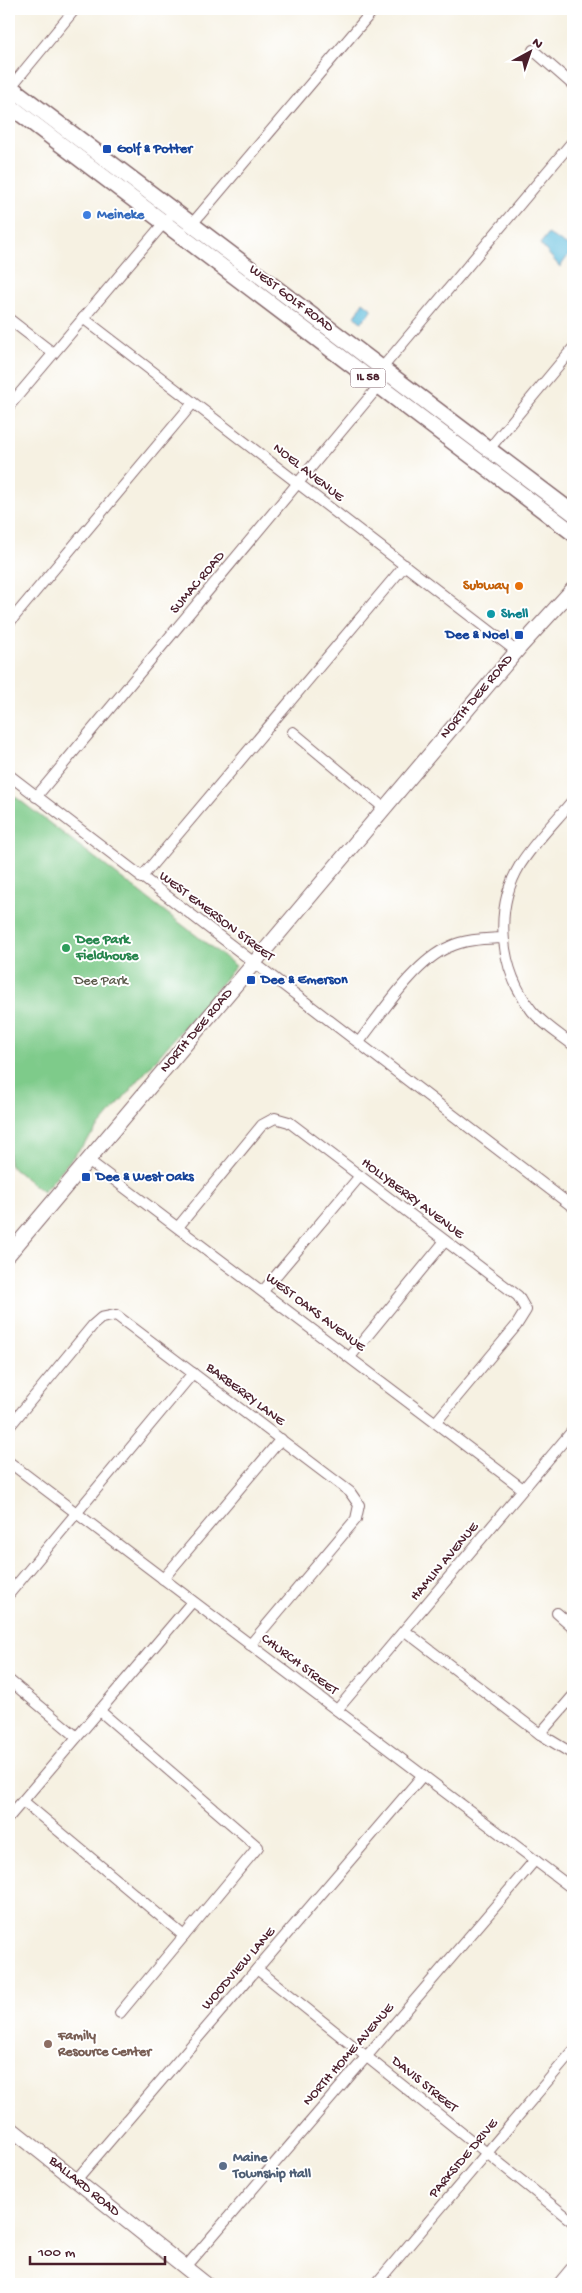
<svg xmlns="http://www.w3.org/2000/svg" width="582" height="2293" viewBox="0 0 582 2293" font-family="'Gochi Hand',sans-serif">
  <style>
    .green { fill: #7ecb8a; stroke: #64755a }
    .water { fill: #5fbddd; stroke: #546e84 }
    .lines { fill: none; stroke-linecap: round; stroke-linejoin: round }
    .street-casing { stroke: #86686b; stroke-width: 12 }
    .secondary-casing { stroke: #86686b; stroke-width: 16 }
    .primary-casing { stroke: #86686b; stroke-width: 18 }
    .street { stroke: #fff; stroke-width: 10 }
    .secondary { stroke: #fff; stroke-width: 14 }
    .primary { stroke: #fff; stroke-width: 15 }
    .transit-dot { fill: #1a4fb4; stroke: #fff; stroke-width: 2 }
    .shop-dot { fill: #3f7fe0; stroke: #fff; stroke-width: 2 }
    .food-dot { fill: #e8710a; stroke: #fff; stroke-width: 2 }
    .culture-dot { fill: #0f9aa8; stroke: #fff; stroke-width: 2 }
    .leisure-dot { fill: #2e9e5b; stroke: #fff; stroke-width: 2 }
    .education-dot { fill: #8d6e63; stroke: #fff; stroke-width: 2 }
    .service-dot { fill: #5c6f8a; stroke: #fff; stroke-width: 2 }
    .labels { text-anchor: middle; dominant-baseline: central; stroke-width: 4; stroke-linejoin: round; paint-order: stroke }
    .shield { fill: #fff; stroke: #80626b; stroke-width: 1 }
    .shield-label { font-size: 12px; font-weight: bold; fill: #4a1f2b }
    .transit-label { font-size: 14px; font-weight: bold; fill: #164399; stroke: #fff; text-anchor: start }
    .shop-label { font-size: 14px; font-weight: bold; fill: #366cbe; stroke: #fff; text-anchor: start }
    .street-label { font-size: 14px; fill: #4a1f2b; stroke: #fff }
    .food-label { font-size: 14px; font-weight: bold; fill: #c56008; stroke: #fff; text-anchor: end }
    .culture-label { font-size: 14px; font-weight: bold; fill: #0d838f; stroke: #fff; text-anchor: start }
    .leisure-label { font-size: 14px; font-weight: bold; fill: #27864d; stroke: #fff; text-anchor: start }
    .park-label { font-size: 14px; fill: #5c5b4c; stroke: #fff }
    .education-label { font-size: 14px; font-weight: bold; fill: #785e54; stroke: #fff; text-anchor: start }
    .service-label { font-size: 14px; font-weight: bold; fill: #4e5e75; stroke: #fff; text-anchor: start }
  </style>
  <rect width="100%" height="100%" fill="#fff"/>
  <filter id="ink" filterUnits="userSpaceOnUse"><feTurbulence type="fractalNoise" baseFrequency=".02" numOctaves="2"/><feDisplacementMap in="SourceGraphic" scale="10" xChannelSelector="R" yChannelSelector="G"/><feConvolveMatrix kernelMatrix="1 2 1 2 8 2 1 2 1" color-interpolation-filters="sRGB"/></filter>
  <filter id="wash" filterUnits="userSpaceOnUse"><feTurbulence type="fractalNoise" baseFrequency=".0096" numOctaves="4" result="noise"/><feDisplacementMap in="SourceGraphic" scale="20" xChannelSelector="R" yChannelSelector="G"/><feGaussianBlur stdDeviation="1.12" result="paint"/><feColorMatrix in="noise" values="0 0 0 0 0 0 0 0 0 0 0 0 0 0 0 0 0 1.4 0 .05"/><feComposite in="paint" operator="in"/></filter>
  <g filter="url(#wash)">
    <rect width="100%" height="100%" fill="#f6f1e2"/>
    <!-- green -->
    <path class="green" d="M9,792L236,966L43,1192L9,1165Z"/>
    <!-- water -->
    <g class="water">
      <path d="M548,234L573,249L560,267L540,244Z"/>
      <path d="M363,302L373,310L361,322L355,317Z"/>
    </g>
  </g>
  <g filter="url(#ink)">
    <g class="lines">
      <defs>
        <g id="street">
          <path d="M533,50L573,85"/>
          <path d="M9,89L75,9"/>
          <path d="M192,224L374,9"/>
          <path d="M83,318L516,651"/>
          <path d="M9,319L53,353"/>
          <path d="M382,368L573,141"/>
          <path d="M9,406L168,218"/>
          <path d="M489,449L573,348"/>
          <path d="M9,623L193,403"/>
          <path d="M293,732L384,808"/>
          <path d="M9,775L573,1207"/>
          <path d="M36,797L383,381"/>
          <path d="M573,800C556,821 534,842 520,865C493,910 500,970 532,1011C544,1025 559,1034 573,1045"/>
          <path d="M141,878L405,565"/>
          <path d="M359,1042C382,1013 415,961 449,947C466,939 485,939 503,938"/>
          <path d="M88,1160L523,1489"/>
          <path d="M178,1227L262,1125L275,1118L289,1122L518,1296L526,1310L516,1326L436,1422"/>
          <path d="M263,1291L360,1176"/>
          <path d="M350,1357L445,1241"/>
          <path d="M9,1427L93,1325L101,1318L116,1315L350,1492L359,1505L356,1519L250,1645"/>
          <path d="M9,1462L573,1889"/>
          <path d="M163,1579L281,1439"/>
          <path d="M9,1594L193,1373"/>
          <path d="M557,1613L573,1627"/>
          <path d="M405,1631L540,1734L573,1754"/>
          <path d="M9,1680L77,1737"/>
          <path d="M337,1710L573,1430"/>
          <path d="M100,1711L258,1847L120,2013"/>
          <path d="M540,1734L573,1696"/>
          <path d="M23,1801L184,1936"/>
          <path d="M9,1817L192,1602"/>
          <path d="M257,1969L573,2222"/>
          <path d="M76,2180L423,1775"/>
          <path d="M185,2268L535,1860"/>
          <path d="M376,2284L573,2051"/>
          <path d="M558,2284L573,2266"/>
        </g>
        <g id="secondary">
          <path d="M9,1254L521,646L573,589"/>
          <path d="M9,2127L206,2284"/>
        </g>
        <g id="primary">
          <path d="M9,86L573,513"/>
          <path d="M9,105L573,533"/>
        </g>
      </defs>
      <!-- street casing -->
      <use href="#street" class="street-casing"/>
      <!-- secondary casing -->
      <use href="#secondary" class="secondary-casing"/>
      <!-- primary casing -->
      <use href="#primary" class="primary-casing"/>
      <!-- street -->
      <use href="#street" class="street"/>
      <!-- secondary -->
      <use href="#secondary" class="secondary"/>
      <!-- primary -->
      <use href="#primary" class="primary"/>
    </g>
  </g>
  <!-- markers -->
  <g class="transit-dot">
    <rect x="102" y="144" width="10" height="10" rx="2.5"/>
    <rect x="514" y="630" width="10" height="10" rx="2.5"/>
    <rect x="246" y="975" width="10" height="10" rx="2.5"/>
    <rect x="81" y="1172" width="10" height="10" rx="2.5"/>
  </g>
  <circle class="shop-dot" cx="87" cy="215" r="5"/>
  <circle class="food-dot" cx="519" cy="586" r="5"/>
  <circle class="culture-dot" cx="491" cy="614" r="5"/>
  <circle class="leisure-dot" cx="66" cy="948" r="5"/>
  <circle class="education-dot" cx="48" cy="2044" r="5"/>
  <circle class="service-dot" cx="223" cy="2166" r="5"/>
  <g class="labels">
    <!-- shield labels -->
    <rect class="shield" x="350.5" y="368.5" width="35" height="19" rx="4"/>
    <g class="shield-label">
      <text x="368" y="378">IL 58</text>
    </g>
    <!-- transit labels -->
    <g class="transit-label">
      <text x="117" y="149">Golf &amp; Potter</text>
      <text x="509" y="635" text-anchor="end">Dee &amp; Noel</text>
      <text x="261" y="980">Dee &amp; Emerson</text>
      <text x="96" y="1177">Dee &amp; West Oaks</text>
    </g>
    <!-- shop labels -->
    <g class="shop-label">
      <text x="97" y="215">Meineke</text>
    </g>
    <!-- street labels -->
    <g class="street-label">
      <text transform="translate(291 299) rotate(37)">WEST GOLF ROAD</text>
      <text transform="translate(308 473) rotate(38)">NOEL AVENUE</text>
      <text transform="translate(198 583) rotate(-50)">SUMAC ROAD</text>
      <text transform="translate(477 697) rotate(-50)">NORTH DEE ROAD</text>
      <text transform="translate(216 917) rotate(37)">WEST EMERSON STREET</text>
      <text transform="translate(197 1031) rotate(-50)">NORTH DEE ROAD</text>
      <text transform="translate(412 1199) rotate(37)">HOLLYBERRY AVENUE</text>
      <text transform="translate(315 1313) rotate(37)">WEST OAKS AVENUE</text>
      <text transform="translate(245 1395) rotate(37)">BARBERRY LANE</text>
      <text transform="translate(445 1562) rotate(-50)">HAMLIN AVENUE</text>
      <text transform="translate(299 1665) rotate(37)">CHURCH STREET</text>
      <text transform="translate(239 1969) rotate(-49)">WOODVIEW LANE</text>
      <text transform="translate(349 2055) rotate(-49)">NORTH HOME AVENUE</text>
      <text transform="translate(424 2085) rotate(39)">DAVIS STREET</text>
      <text transform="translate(464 2159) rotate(-50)">PARKSIDE DRIVE</text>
      <text transform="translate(84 2187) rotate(39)">BALLARD ROAD</text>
    </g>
    <!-- food labels -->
    <g class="food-label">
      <text x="509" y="586">Subway</text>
    </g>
    <!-- culture labels -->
    <g class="culture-label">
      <text x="501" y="614">Shell</text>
    </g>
    <!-- leisure labels -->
    <g class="leisure-label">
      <text x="76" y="940">Dee Park<tspan x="76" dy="16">Fieldhouse</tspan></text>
    </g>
    <!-- park labels -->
    <g class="park-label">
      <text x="101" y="981">Dee Park</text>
    </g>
    <!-- education labels -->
    <g class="education-label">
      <text x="58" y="2036">Family<tspan x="58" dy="16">Resource Center</tspan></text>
    </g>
    <!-- service labels -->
    <g class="service-label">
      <text x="233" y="2158">Maine<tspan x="233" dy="16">Township Hall</tspan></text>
    </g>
  </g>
  <!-- margin -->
  <rect width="582" height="2293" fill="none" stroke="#fff" stroke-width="30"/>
  <!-- north arrow -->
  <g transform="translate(530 52) rotate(40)" stroke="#ffffff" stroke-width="4" paint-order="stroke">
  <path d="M0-4L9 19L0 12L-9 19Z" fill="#4a1f2b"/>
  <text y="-8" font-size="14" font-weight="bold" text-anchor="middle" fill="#4a1f2b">N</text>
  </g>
  <!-- scale -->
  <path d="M30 2256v8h135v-8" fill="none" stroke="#4a1f2b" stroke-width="2.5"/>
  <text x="38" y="2256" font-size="15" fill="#4a1f2b" stroke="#ffffff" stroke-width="4" paint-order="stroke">100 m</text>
</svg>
